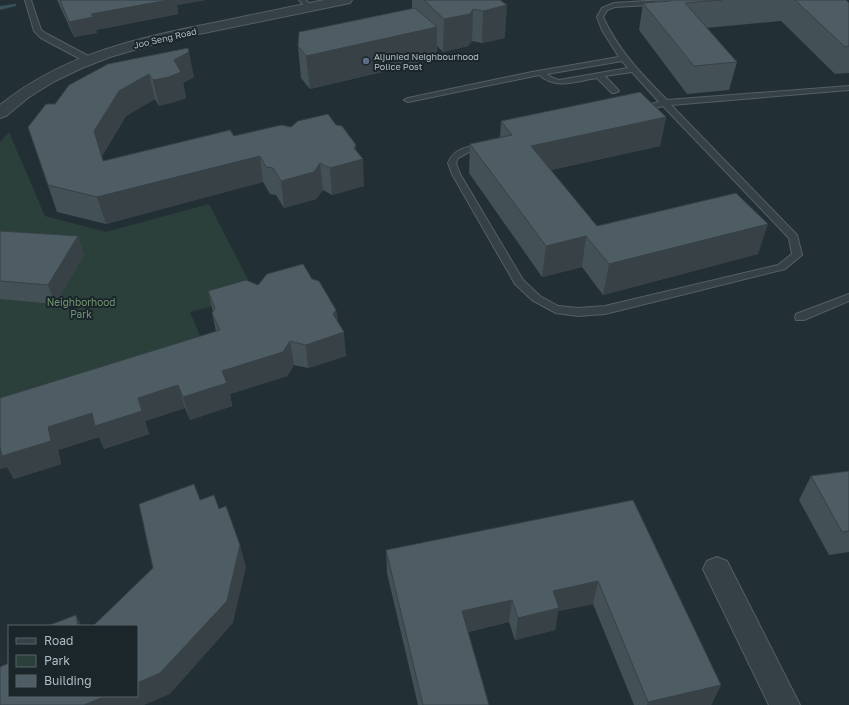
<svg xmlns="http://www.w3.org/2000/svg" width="849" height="705" viewBox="0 0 849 705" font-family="'Golos Text',sans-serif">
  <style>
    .green { fill: #2b403a }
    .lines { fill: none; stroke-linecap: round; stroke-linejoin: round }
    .stream { fill: #37505b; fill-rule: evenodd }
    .lane-casing { stroke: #535f64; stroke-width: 2 }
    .street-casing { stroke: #535f64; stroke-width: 2 }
    .lane { fill: #364147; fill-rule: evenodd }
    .street { fill: #364147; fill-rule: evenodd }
    .wall { fill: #435056 }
    .shaded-wall { fill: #374146 }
    .building { fill: #4e5d64; stroke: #374146 }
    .service-dot { fill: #5c6f8a; stroke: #1b262b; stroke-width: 1.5 }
    .labels { text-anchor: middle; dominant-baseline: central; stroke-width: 4; stroke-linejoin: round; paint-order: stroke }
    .far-street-label { font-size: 9px; fill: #b0bcc3; stroke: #1b262b }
    .far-poi-label { font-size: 9px; fill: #b0bcc3; stroke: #1b262b; text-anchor: start }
    .park-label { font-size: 10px; fill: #729671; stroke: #1b262b }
  </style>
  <rect width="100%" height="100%" fill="#223036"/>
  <!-- green -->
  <path class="green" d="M9,132L45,216L106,232L209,204L256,295L190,312L207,352L0,416V142Z"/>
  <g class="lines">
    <!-- stream -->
    <path class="stream" d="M14,4H16V6L0,10V6Z"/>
    <defs>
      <g id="lane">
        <path d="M25,0H31L41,30L47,34L92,58V62H86L41,38L34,31Z"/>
        <path d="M299,0H306L312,7L307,8Z"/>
        <path d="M663,0H700L697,2L615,7L607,10L603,17C618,50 642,75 667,100L849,86V90L671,105L797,235L802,255L785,269L605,314L578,316L556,313L532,300L515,284L452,174L448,163C453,148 471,146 485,143L488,144L489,146L488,148L469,152L458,158L456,163L460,174L523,280L540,296L558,306L578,308L605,306L778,265L792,254L789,238L663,106L640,112H637V108L659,102L632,72L605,76L619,91L615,93H612L597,78C576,81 557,90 539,75L408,102L404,100L408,98L532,72L619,57L602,30L597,17L602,8L614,3ZM622,61L628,68L559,80L553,78L547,74Z"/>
        <path d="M849,294V301L804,320H796L795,317L796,314Z"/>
      </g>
      <g id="street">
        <path d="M324,0H352L350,3L345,4L165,41L110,57L82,68L55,81L29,97L6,116L0,118V105C66,52 142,37 223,21C256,14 290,7 324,0Z"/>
        <path d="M717,557L727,561L800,705H769L703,569L707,561Z"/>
      </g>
    </defs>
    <!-- lane casing -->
    <use href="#lane" class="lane-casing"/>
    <!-- street casing -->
    <use href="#street" class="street-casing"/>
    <!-- lane -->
    <use href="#lane" class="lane"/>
    <!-- street -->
    <use href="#street" class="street"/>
  </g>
  <!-- wall -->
  <g class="wall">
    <path d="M57,0H205L177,5L178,14L96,30L97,33L74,37Z"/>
    <path d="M412,0H500L505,38L482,43L472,41L468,46L443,52L437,46V59L310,89L301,78L298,46L412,8Z"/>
    <path d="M654,0H846L849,3V73L835,74L781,21L706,28L737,62L729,90L687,94L639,30L643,3L654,2Z"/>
    <path d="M108,64L194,77L183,83L186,98L174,102L159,106L155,99L126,116L102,156L103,161L234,136L357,151L364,186L332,195L323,190L316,199L284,208L276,195L270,194L263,182L106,224L57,212L28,127L55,104Z"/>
    <path d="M666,117L660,146L551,170L597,226L758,254L603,295L582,267L542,277L469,173L470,144L500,138L501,121Z"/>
    <path d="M0,231L78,236L84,255L55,304L0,299Z"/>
    <path d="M312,279L336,310L338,322L346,356L308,368L294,365L287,376L230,394L232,406L190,420L185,408L145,421L149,434L104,449L99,437L58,450L61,464L14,479L7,467L0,469V398L216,332L212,313L213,312L208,291L258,285Z"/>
    <path d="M849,471V552L829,555L799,500L811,476Z"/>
    <path d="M633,500L721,685L711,705H634L593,604L558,611L555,630L515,640L509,622L468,632L489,705H418L387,573L386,550Z"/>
  </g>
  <!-- shaded-wall -->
  <g class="shaded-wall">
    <path d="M169,0H205L177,5L178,14L96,30L97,33L74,37L69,22L91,14Z"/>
    <path d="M507,5L505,38L482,43L483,11Z"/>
    <path d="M473,9L472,41L468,46L443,52L444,19Z"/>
    <path d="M437,27V59L310,89L306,56Z"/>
    <path d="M189,52L194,77L183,83L186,98L174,102L159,106L153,80L174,60Z"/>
    <path d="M149,74L155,99L126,116L101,157L94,131L119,91Z"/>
    <path d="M666,117L660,146L528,175L531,146Z"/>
    <path d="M356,145L357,161L363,159L364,186L332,195L330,168L354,148Z"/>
    <path d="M260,156L263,182L106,224L97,197Z"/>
    <path d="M320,163L323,190L316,199L284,208L281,181Z"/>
    <path d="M768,224L758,254L603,295L609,264Z"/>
    <path d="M78,236L84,255L55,304L48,285Z"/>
    <path d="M586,236L582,267L542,277L546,246Z"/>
    <path d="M336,310L339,333L344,332L346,356L308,368L306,345Z"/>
    <path d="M290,341L294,365L287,376L230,394L232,406L190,420L183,397L222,371Z"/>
    <path d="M178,385L185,408L145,421L149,434L104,449L99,437L58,450L61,464L14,479L7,467L0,469V444L48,427Z"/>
    <path d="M240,545L246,567L233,623L170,694L144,705H84L106,696H137V683Z"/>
    <path d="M598,581L593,604L558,611L555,630L515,640L518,618L553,591Z"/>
    <path d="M512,600L509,622L461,633L462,611Z"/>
    <path d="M76,615L82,626H78Z"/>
    <path d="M721,685L711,705H647L648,702Z"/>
  </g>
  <!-- building -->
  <g class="building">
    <path d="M60,0H169L91,14L93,17L69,22Z"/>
    <path d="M424,0H500L507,5L483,11L473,9L470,14L444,19Z"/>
    <path d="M670,0H722L685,3L737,62L694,66L643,3L671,1Z"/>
    <path d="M795,0H846L849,3V46L845,47Z"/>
    <path d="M415,8L437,27L306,56L298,46L299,32Z"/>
    <path d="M188,48L189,52L174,60L181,72L169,77L153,80L149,74L119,91L94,131L103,161L230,130L234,136L281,125L291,127L298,121L328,114L336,125L342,126L356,145L354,148L363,159L330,168L320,163L314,172L281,181L273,168L266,167L260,156L97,197L48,185L28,127L46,104H55L69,85L108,64Z"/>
    <path d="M640,92L666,117L531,146L597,226L736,193L768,224L609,264L586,236L546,246L470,144L512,135L501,121Z"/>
    <path d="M0,231L78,236L48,285L0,281Z"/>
    <path d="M303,264L312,279L319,281L336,310L333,314L344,332L306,345L290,341L283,352L222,371L227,383L183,397L178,385L138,398L142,411L95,426L92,413L48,427L51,441L2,456L0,447V398L220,330L212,313L215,308L208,291L246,280L258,285L267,274Z"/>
    <path d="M849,471V531L842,532L811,476Z"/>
    <path d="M194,484L200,500L214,495L219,509L226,506L240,545L227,601L160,673L137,683V626H93L153,568L139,504Z"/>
    <path d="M633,500L721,685L648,702L598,581L553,591L559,608L518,618L512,600L462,611L489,705H423L386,550Z"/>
    <path d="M76,615L78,626H47Z"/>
    <path d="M9,663V696H106L84,705H0V667Z"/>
  </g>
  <!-- markers -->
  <circle class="service-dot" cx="366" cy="61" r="4"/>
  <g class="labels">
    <!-- far-street labels -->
    <g class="far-street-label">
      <text transform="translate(165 38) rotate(-13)">Joo Seng Road</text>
    </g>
    <!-- far-poi labels -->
    <g class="far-poi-label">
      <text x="374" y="56">Aljunied Neighbourhood<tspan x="374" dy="10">Police Post</tspan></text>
    </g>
    <!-- park labels -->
    <g class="park-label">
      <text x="81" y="302">Neighborhood<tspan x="81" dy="12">Park</tspan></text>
    </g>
  </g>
  <!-- legend -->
  <rect x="8" y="625" width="130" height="72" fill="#1b262b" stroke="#576268"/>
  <rect x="16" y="638" width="20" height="6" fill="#364147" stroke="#576268"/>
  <text x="44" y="645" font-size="12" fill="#b0bcc3">Road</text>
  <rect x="16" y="655" width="20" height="12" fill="#2b403a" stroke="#576268"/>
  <text x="44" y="665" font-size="12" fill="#b0bcc3">Park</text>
  <rect x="16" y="675" width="20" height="12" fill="#4e5d64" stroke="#576268"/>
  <text x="44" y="685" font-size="12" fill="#b0bcc3">Building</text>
</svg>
